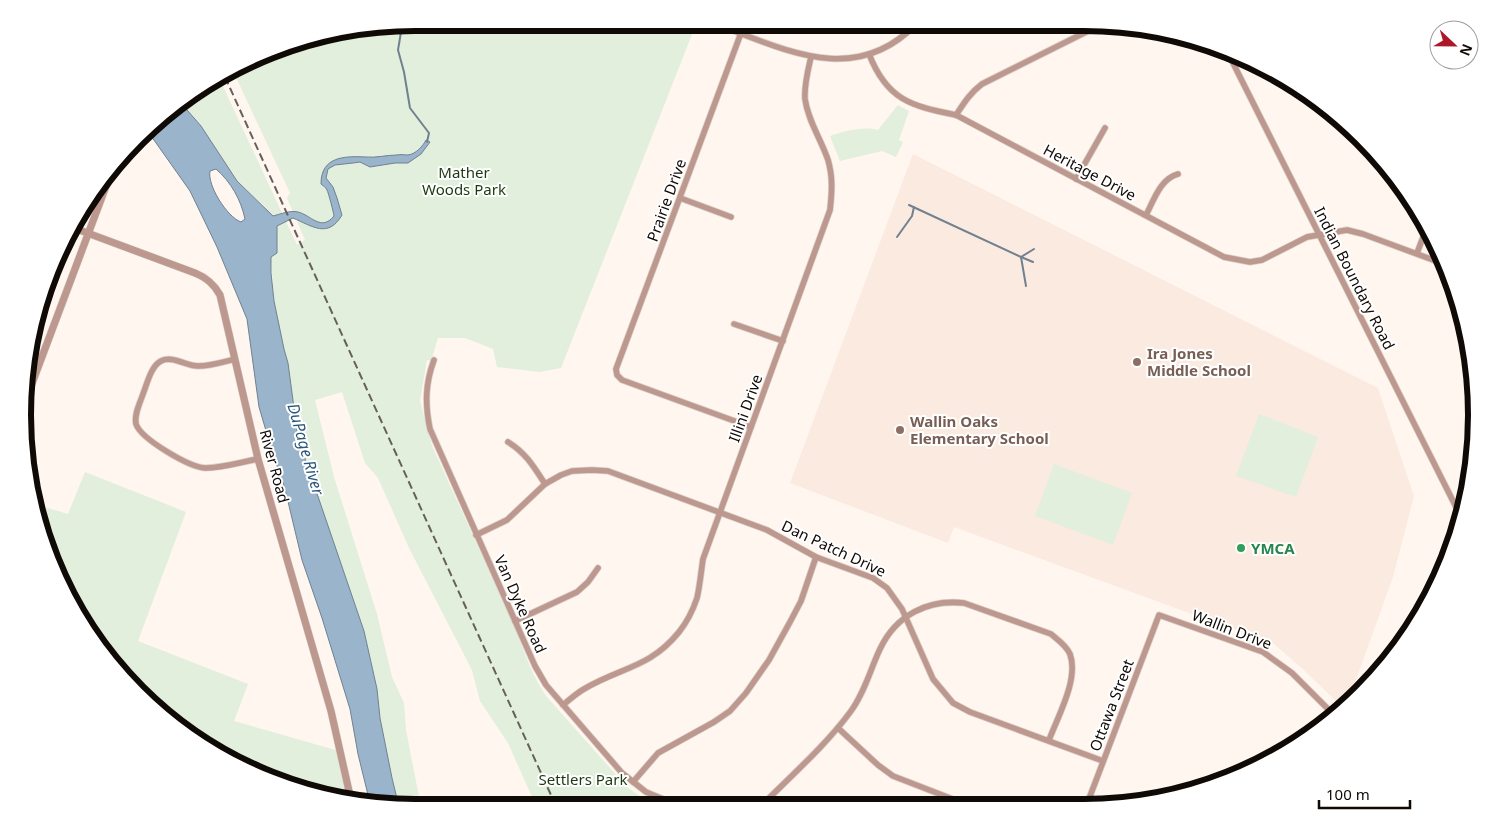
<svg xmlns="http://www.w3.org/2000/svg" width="1499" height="830" viewBox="0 0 1499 830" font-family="'Noto Sans',sans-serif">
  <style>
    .built { fill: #fbeadf }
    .green { fill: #e1efdc }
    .water { fill: #99b4cb; stroke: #708190; fill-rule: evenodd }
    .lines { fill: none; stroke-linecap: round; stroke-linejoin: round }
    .stream { stroke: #708190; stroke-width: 2 }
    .minor-casing { stroke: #d9d0cb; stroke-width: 7 }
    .tertiary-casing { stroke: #d9d0cb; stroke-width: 8 }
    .minor { stroke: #bd988e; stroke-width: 5.5 }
    .tertiary { stroke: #bd988e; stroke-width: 7 }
    .rail { stroke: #665f5b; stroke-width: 2; stroke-dasharray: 8 4; stroke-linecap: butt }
    .education-dot { fill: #8d6e63; stroke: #fff; stroke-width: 2 }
    .leisure-dot { fill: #2e9e5b; stroke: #fff; stroke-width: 2 }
    .labels { text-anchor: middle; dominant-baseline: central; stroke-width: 4; stroke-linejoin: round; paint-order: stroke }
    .park-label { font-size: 15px; fill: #1d3910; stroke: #fff }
    .street-label { font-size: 15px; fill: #100a06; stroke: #fff }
    .education-label { font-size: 15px; font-weight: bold; fill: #785e54; stroke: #fff; text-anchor: start }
    .leisure-label { font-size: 15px; font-weight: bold; fill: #27864d; stroke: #fff; text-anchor: start }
    .water-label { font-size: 16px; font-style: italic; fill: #2b587a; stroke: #fff }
    .rim { fill: none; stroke: #100a06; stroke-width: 6 }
  </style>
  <rect width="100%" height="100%" fill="#fff6f0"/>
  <!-- built -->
  <path class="built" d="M913,154L1378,388L1414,496L1393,577L1347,705L1343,708L1305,671L1274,644L954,527L948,543L790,483Z"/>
  <!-- green -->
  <g class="green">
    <path d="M415,23H733L696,24L561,368L540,372L497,367L493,349L465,338H438L431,361L427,360L420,401L432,446L518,634C525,656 533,676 546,696L627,787L645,800L659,806H536L508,743L480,701L472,670L409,548L378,478L365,463L342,392L315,400L334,477L377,614L392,677L404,703L406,730L421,807H399L392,778L380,718L377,689L364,631L298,438L288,363L284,349L274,301L271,257L277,253L276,245L265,207L237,181L201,126L180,102L220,80L297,245L305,240L287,198L290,193L234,73L289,43Z"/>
    <path d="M898,105L909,111L899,140L903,142L896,157L882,151L840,161L830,136C845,131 862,126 878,130Z"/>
    <path d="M1259,414L1318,437L1296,497L1236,476Z"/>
    <path d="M1054,464L1132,493L1113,545L1035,516Z"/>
    <path d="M85,472L186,512L138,641L248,684L234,721L339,751L349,800L313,794L219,755L120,674L52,565L38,505L68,514Z"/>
  </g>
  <!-- water -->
  <path class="water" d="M180,102L201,126L237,181L273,216C281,214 290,210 298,212C311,215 321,232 334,216C334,214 328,191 327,190C326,187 323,186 321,184C321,156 345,156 366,157C376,158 387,155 397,155C400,154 405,155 408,155C416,154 423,146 426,140L430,142L421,154L408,163H395L370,167L360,162L353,163L335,165L328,169L326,178L333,187L337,198L342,215C328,239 312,226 293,218L277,226V253L271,257V273L274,301L284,349L288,363L298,438L364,631L377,689L380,718L392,778L399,807L370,803L358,754L350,709L322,618L302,560L285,489L272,451L259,407L247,319L217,247L190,191L149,133ZM216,169C231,182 241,200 245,219L241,222C227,217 207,185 210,171Z"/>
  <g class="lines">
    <!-- stream -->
    <g class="stream">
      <path d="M427,142L429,133L410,108L404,72L398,50L401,32L417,26L444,27L453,23"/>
      <path d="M909,205L1021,257L1026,286"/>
      <path d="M897,237L912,216L914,207"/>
      <path d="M1021,257L1034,249"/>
      <path d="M1021,257L1033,262"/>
    </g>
    <defs>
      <g id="minor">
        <path d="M713,23C782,48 855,89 917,23"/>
        <path d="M741,33L616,369L617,375L622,380L751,427"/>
        <path d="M1227,51L1461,517"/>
        <path d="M869,54C887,100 911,106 956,115L1224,257L1250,262L1262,260L1307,237L1347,230L1363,234L1444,264"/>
        <path d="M956,115C964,103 970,93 982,84L1096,27L1107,23"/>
        <path d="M1076,179L1105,128"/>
        <path d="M680,198L731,217"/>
        <path d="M1146,215C1154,200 1160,179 1178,174"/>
        <path d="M1417,253L1427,227"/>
        <path d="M734,324L783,341"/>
        <path d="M235,359C223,362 210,366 198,366C186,366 172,355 161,361C151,366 147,384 143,394C140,403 134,414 136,424C141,439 189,467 205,468C223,468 241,462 258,459"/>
        <path d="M434,360C425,384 425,405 430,429L535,666L546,685L622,773L646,792L680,806"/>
        <path d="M508,442C526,453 534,467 545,484"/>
        <path d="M476,535L507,520L545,484L561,475L572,471L592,470L608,471L767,530L816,557L873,578L887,588L902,609L933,679L953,703L970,712L1103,761"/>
        <path d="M515,621L577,592L588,582L598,568"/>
        <path d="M563,705C570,699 577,693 584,689C621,667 650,668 679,632C687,622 693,610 697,598C700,585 701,572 703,559L830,210C832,192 833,177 828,160C821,139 808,121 805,99C804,85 808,70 811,57"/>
        <path d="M838,728L878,765L893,776L968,805"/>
        <path d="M633,782L658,753L714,722L730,711L746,693L769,660L790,622L801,601L816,557"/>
        <path d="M1087,804L1159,615L1263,652L1292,673L1334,715"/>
        <path d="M762,805C791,776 827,744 851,711C865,692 870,670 880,649C896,615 928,599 964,603L1051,634C1058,640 1066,645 1070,654C1079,679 1058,716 1049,740"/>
      </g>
      <g id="tertiary">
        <path d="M74,228L195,273C207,278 214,284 220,295L258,459L331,711L351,800"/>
        <path d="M28,394L111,173"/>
      </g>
    </defs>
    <!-- minor casing -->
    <use href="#minor" class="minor-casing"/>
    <!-- tertiary casing -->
    <use href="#tertiary" class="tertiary-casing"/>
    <!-- minor -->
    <use href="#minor" class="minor"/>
    <!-- tertiary -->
    <use href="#tertiary" class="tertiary"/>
    <!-- rail -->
    <path class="rail" d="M225,77L556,806"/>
  </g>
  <!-- markers -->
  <g class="education-dot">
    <circle cx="1137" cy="362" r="5"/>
    <circle cx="900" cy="430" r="5"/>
  </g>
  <circle class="leisure-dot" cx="1241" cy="548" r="5"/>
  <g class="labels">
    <!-- park labels -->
    <g class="park-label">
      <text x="464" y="172">Mather<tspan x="464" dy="17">Woods Park</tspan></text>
      <text x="583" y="779">Settlers Park</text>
    </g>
    <!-- street labels -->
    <g class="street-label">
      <text transform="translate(1090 172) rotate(28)">Heritage Drive</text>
      <text transform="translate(666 200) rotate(-70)">Prairie Drive</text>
      <text transform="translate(1355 278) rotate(63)">Indian Boundary Road</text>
      <text transform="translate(745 408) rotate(-70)">Illini Drive</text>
      <text transform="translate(275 466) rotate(75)">River Road</text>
      <text transform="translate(834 548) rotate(25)">Dan Patch Drive</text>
      <text transform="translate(521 604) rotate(66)">Van Dyke Road</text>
      <text transform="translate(1232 629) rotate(21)">Wallin Drive</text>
      <text transform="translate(1111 705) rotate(-69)">Ottawa Street</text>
    </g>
    <!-- education labels -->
    <g class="education-label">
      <text x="1147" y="353">Ira Jones<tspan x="1147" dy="17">Middle School</tspan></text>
      <text x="910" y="421">Wallin Oaks<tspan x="910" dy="17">Elementary School</tspan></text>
    </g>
    <!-- leisure labels -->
    <g class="leisure-label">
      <text x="1251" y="548">YMCA</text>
    </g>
    <!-- water labels -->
    <g class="water-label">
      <text transform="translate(306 449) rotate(74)">DuPage River</text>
    </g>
  </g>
  <!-- crop -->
  <path d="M0 0H1499V830H0ZM415 31H1084A384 384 0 0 1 1468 415V415A384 384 0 0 1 1084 799H415A384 384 0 0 1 31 415V415A384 384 0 0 1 415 31Z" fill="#fff" fill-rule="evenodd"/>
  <path class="rim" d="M415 31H1084A384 384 0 0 1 1468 415V415A384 384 0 0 1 1084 799H415A384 384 0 0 1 31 415V415A384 384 0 0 1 415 31Z"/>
  <!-- north arrow -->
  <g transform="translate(1454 45) rotate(112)"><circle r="24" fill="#ffffff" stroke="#9f9d9b"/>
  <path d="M0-4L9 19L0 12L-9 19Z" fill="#ac182a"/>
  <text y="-8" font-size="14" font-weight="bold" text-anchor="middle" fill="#100a06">N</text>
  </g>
  <!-- scale -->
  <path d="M1319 800v8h91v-8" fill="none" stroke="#100a06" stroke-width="2.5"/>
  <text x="1326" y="800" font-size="15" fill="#100a06" stroke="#ffffff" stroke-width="4" paint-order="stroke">100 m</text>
</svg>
